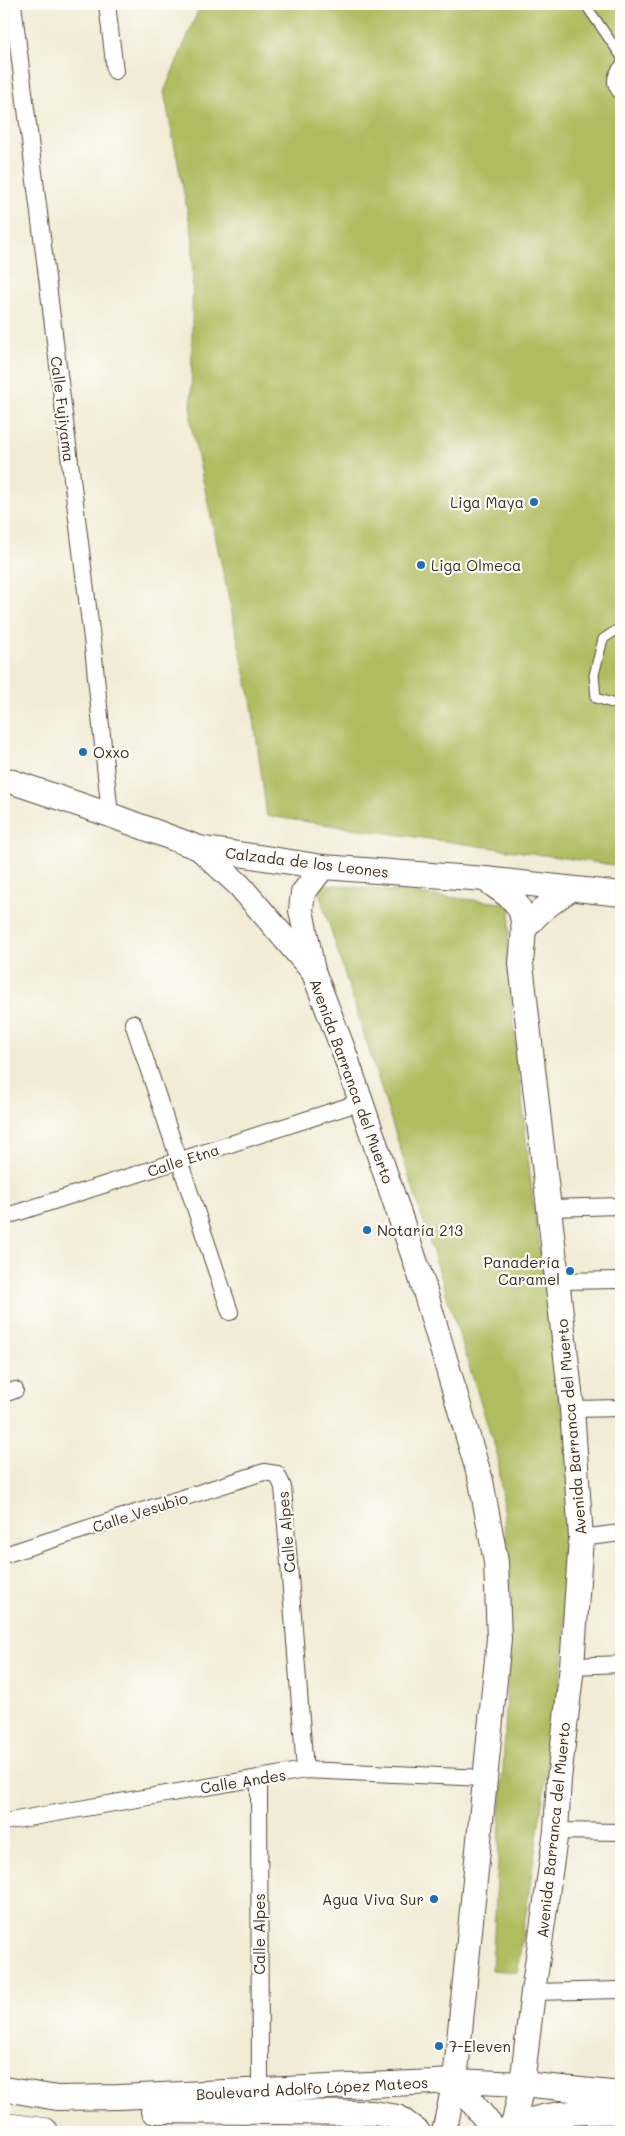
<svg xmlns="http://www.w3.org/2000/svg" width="625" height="2136" viewBox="0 0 625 2136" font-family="Mali,sans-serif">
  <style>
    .green { fill: #afbc5e; stroke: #75733e }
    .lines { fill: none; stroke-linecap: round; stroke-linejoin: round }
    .lane-casing { stroke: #564739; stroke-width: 11 }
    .street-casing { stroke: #564739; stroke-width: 18 }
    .secondary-casing { stroke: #564739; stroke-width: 26 }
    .highway-casing { stroke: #564739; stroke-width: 29 }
    .lane { stroke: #fff; stroke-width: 9 }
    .street { stroke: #fff; stroke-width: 16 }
    .secondary { stroke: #fff; stroke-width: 24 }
    .highway { stroke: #fff; stroke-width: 28 }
    .poi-dot { fill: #1f6fb2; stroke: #fdfcf7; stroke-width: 2 }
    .labels { text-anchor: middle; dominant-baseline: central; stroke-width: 4.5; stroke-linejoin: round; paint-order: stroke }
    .street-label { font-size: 15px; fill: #3b2a1e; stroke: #fdfcf7 }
    .poi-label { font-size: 15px; fill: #3b2a1e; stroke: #fdfcf7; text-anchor: start }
  </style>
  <rect width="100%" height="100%" fill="#fdfcf7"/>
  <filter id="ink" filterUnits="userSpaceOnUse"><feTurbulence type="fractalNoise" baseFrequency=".02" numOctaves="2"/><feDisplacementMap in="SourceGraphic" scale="10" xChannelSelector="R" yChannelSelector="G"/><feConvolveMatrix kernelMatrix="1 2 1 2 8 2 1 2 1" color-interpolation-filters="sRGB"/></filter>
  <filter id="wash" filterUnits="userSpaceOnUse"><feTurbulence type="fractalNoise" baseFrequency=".0096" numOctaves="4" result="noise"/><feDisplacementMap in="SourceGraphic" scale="20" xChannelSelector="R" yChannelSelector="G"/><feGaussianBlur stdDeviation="1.12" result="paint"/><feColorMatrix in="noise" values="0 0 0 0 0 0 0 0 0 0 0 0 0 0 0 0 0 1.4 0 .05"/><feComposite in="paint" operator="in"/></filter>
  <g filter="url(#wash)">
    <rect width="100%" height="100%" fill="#f2ebd5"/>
    <!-- green -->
    <g class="green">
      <path d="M201,4H621V866L267,816L252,705L191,425L193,239L164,92Z"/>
      <path d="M316,883L511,904L507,959L532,1194L563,1405L571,1511L563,1663L517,1972L492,1970L512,1604L498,1457Z"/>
    </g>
  </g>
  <g filter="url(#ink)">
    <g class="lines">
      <defs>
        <g id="lane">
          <path d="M585,4L621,56"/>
          <path d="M621,64C610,76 609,85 621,97"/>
          <path d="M621,627L603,639L594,675L596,698L621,706"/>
        </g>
        <g id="street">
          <path d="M13,4L93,647L110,815"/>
          <path d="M107,4L115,71"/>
          <path d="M133,1023L230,1312"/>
          <path d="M550,1208L621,1206"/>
          <path d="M4,1217L361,1102"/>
          <path d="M557,1281L621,1280"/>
          <path d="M4,1394L15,1390"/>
          <path d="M572,1409L621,1408"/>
          <path d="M581,1538L621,1533"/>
          <path d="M4,1555L264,1472L277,1474L283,1487L305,1770"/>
          <path d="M572,1666L621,1664"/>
          <path d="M259,1778L260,2091"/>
          <path d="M4,1822L305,1770L484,1778"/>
          <path d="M556,1831L621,1832"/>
          <path d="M533,1992L621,1990"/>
        </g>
        <g id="secondary">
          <path d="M4,779L110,815L199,848L323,867L485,879L621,894"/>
          <path d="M199,848L240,886L311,969"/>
          <path d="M323,867L303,893L301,910L313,971L343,1049L422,1281L481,1481L496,1562L499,1639L455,2081L444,2132"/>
          <path d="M485,879C494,886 506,893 514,901C529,916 522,945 521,964L572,1409L581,1538L572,1666L559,1779L556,1831L533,1992L522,2084L512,2132"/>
          <path d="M524,930C537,912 553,901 571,889"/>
          <path d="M455,2081L496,2132"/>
          <path d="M4,2089L57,2098L119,2097L455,2081L522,2084L621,2094"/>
          <path d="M153,2111L373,2113L398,2117L418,2132"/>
          <path d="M502,2132C537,2112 581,2111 621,2112"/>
        </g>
        <path id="highway" d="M4,2127L44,2132"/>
      </defs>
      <!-- lane casing -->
      <use href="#lane" class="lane-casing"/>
      <!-- street casing -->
      <use href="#street" class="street-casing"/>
      <!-- secondary casing -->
      <use href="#secondary" class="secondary-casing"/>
      <!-- highway casing -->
      <use href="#highway" class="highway-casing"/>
      <!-- lane -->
      <use href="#lane" class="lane"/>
      <!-- street -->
      <use href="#street" class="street"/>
      <!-- secondary -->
      <use href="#secondary" class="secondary"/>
      <!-- highway -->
      <use href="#highway" class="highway"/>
    </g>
  </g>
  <!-- markers -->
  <g class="poi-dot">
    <circle cx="534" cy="502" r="5"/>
    <circle cx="421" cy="565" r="5"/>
    <circle cx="83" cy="752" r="5"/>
    <circle cx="367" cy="1230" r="5"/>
    <circle cx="570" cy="1271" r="5"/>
    <circle cx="434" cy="1899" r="5"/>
    <circle cx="439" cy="2046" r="5"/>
  </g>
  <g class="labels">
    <!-- street labels -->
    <g class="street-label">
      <text transform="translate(63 409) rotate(83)">Calle Fujiyama</text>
      <text transform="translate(307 862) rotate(7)">Calzada de los Leones</text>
      <text transform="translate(352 1081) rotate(70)">Avenida Barranca del Muerto</text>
      <text transform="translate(183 1160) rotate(-18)">Calle Etna</text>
      <text transform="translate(571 1427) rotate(-95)">Avenida Barranca del Muerto</text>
      <text transform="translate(140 1512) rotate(-18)">Calle Vesubio</text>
      <text transform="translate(286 1532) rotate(-95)">Calle Alpes</text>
      <text transform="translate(243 1781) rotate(-9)">Calle Andes</text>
      <text transform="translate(553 1830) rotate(-84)">Avenida Barranca del Muerto</text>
      <text transform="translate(259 1934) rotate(-90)">Calle Alpes</text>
      <text transform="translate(312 2088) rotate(-3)">Boulevard Adolfo López Mateos</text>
    </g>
    <!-- poi labels -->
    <g class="poi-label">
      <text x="524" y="502" text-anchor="end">Liga Maya</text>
      <text x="431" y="565">Liga Olmeca</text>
      <text x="93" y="752">Oxxo</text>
      <text x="377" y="1230">Notaría 213</text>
      <text x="560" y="1262" text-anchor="end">Panadería<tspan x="560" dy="17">Caramel</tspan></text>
      <text x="424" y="1899" text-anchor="end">Agua Viva Sur</text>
      <text x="449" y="2046">7-Eleven</text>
    </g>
  </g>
  <!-- margin -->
  <rect width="625" height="2136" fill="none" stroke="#fdfcf7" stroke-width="20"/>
</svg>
